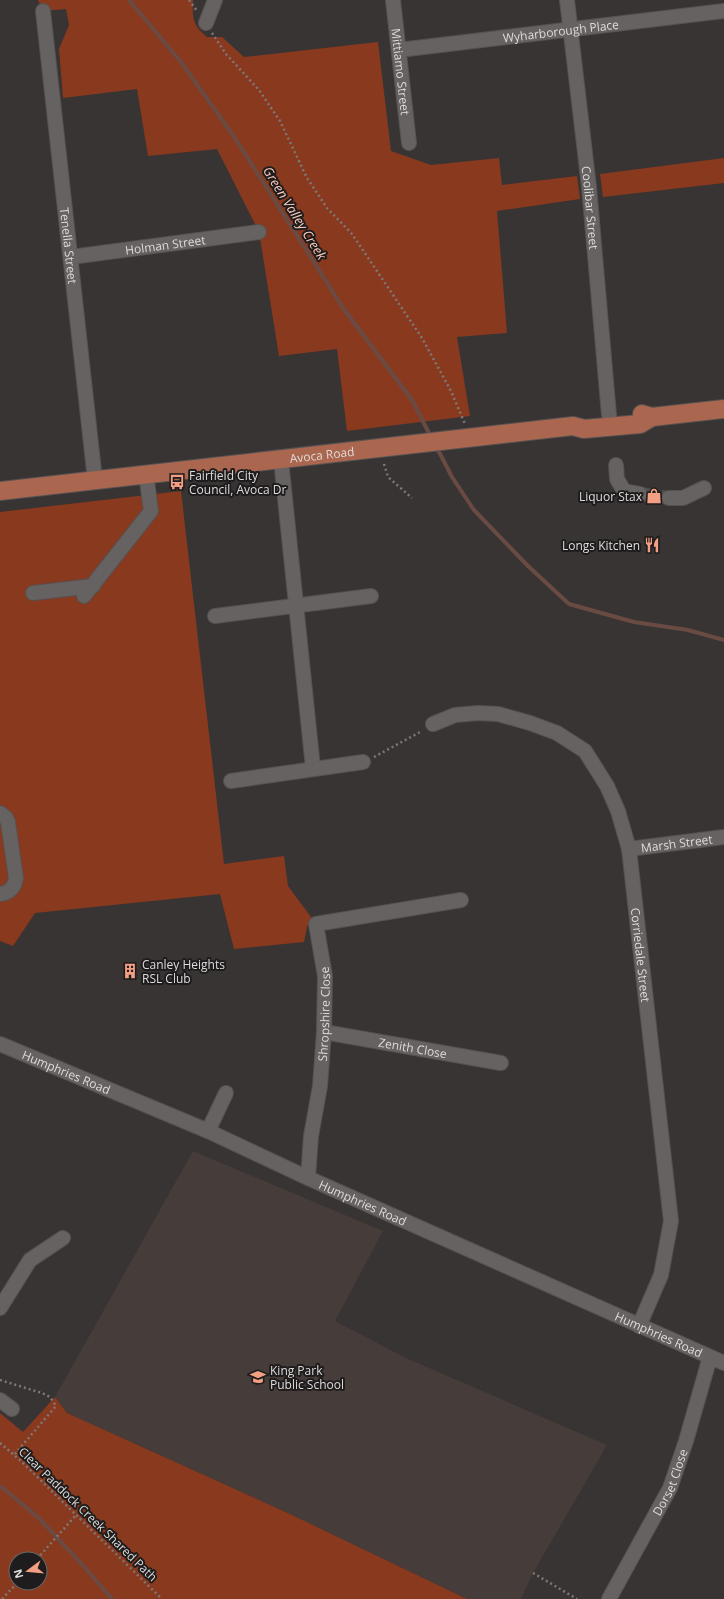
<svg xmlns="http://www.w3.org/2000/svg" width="724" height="1599" viewBox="0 0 724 1599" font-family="'Open Sans',sans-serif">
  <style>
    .built { fill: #463c39 }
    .green { fill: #89391e; fill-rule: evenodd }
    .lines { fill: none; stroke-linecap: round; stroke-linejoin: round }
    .stream { stroke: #6a4b43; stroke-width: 4 }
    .minor-tunnel { stroke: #514d4c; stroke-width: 14; stroke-dasharray: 14 7; stroke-linecap: butt }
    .minor-casing { stroke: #555251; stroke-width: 16 }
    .major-casing { stroke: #555251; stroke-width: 20 }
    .path { stroke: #7d7979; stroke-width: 2.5; stroke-dasharray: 2 3; stroke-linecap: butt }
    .minor { stroke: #666261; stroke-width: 14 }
    .major { stroke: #ab664f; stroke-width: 18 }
    .labels { text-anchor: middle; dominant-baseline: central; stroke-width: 4; stroke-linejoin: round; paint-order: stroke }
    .street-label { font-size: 12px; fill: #dfdcdc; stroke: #1e1c1c }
    .poi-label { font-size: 12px; fill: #dfdcdc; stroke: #1e1c1c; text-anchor: start }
    .water-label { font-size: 13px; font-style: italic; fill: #fecdbd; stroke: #1e1c1c }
  </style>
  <rect width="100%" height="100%" fill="#383433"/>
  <!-- built -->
  <path class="built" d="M193,1151L383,1231L335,1321L406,1358L607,1445L533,1573L521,1599H467L290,1514L67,1413L55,1397Z"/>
  <!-- green -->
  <g class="green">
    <path d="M38,0H193C192,19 193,25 207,37H222L244,57L378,42L391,151L431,165L499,158L502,185L577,176L580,199L497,211L507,333L457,337L470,416L347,431L337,349L279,356L259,232L217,149L148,156L137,89L63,98L59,49L69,25L66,9L43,11Z"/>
    <path d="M724,158V183L603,197L600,174Z"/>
    <path d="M181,491L224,864L284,856L288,886L311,917L307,927L304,942L234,949L220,894L35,913L13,946L0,941V512Z"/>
    <path d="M55,1397L67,1413L290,1514L467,1599H0V1413L23,1432ZM16,1559H40V1583H16Z"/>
  </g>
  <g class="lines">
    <!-- stream -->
    <g class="stream">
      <path d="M129,0L181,62L235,138L343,308L412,400L431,437"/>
      <path d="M436,446L452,477L474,510L528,566L569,604L634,622L688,630L724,640"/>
      <path d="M0,1486L39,1518L87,1570L112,1599"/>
    </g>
    <!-- minor-tunnel -->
    <path class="minor-tunnel" d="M640,494L669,498"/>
    <defs>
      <g id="minor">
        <path id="s1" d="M393,0L409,143"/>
        <path id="s2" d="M567,0L589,187L609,415"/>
        <path id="s3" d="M43,11L95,480"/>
        <path d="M206,23L215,0"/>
        <path id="s4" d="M399,50L724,11"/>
        <path id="s5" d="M71,257L259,232"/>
        <path d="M281,460L313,768"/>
        <path d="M616,465L617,479L624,491L640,494"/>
        <path d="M669,498H683L704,488"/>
        <path d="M33,593L93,586"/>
        <path d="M84,596L151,511L146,474"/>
        <path d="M215,616L371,596"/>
        <path id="s6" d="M433,724L455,715L478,713L498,714L530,723L557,733L585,751L607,786L618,811L629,849L671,1221L661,1275L639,1326"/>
        <path d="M231,781L363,762"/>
        <path d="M0,813L6,818L8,822L16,878C15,887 9,893 0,894"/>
        <path id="s7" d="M629,849L724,837"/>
        <path id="s8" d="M324,1032L501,1063"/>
        <path id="s9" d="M0,1044L208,1131L308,1178L724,1363"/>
        <path d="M208,1131L226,1093"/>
        <path id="s10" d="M308,1178L311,1136L320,1086L324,1032L325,976L316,924L461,900"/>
        <path d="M0,1308L30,1260L63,1238"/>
        <path d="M0,1400L12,1409"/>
        <path id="s11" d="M609,1599L670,1488L686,1441L710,1357"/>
      </g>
      <g id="major">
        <path d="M642,414L652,417L724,409"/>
        <path id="s12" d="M0,491L573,426L584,429L640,424L652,417"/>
      </g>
    </defs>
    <!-- minor casing -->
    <use href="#minor" class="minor-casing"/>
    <!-- major casing -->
    <use href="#major" class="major-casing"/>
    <!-- path -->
    <g class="path">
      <path d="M189,0L197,11"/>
      <path d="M212,33L226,54L259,90L280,121L307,178L327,208L352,234L422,338L451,391L465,424"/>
      <path d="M384,464L388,477L412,498"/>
      <path d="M374,757L422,731"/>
      <path d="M0,1380L42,1393L50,1397L56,1406L14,1455"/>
      <path d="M0,1443L21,1461L162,1599"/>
      <path d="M37,1559L76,1515"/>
      <path d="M533,1573L577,1599"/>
      <path d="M2,1599L17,1583"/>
    </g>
    <!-- minor -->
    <use href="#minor" class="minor"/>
    <!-- major -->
    <use href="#major" class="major"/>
  </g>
  <!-- icons -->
  <defs>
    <symbol id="bus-bare" viewBox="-9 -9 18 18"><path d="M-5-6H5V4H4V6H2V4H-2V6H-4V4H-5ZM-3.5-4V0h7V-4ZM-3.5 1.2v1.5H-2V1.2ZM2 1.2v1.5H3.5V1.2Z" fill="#f39f84" stroke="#1e1c1c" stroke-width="2.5" paint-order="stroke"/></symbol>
    <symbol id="shop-bare" viewBox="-9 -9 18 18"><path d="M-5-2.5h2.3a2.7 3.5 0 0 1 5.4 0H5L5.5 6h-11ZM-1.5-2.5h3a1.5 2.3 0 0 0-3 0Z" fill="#f39f84" stroke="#1e1c1c" stroke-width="2.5" paint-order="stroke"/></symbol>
    <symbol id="restaurant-bare" viewBox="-9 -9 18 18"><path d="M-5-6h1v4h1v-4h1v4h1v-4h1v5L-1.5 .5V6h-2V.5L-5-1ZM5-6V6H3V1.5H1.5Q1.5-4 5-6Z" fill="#f39f84" stroke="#1e1c1c" stroke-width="2.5" paint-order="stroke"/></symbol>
    <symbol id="building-bare" viewBox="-9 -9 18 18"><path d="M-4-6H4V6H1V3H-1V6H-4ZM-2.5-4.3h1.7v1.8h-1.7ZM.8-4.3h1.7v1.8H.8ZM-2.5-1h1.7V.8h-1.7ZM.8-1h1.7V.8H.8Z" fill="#f39f84" stroke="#1e1c1c" stroke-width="2.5" paint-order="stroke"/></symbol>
    <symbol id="school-bare" viewBox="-9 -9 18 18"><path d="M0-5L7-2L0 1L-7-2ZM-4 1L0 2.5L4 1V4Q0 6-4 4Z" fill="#f39f84" stroke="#1e1c1c" stroke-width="2.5" paint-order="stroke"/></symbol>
  </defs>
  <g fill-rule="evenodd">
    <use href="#bus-bare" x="166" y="471" width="22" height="22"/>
    <use href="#shop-bare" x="643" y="485" width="22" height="22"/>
    <use href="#restaurant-bare" x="641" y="534" width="22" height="22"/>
    <use href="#building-bare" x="119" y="960" width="22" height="22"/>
    <use href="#school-bare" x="247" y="1366" width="22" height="22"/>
  </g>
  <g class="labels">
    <!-- street labels -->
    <g class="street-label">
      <text stroke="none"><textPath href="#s4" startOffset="163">Wyharborough Place</textPath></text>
      <text stroke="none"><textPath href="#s1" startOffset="72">Mittiamo Street</textPath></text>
      <text stroke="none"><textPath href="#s2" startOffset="209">Coolibar Street</textPath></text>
      <text stroke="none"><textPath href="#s5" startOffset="95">Holman Street</textPath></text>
      <text stroke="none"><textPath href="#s3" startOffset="236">Tenella Street</textPath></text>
      <text stroke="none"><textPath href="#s12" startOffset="324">Avoca Road</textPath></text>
      <text stroke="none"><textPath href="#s7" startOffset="48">Marsh Street</textPath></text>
      <text stroke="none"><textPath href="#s6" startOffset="377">Corriedale Street</textPath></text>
      <text stroke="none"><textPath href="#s10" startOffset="165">Shropshire Close</textPath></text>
      <text stroke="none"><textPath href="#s8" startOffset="90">Zenith Close</textPath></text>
      <text stroke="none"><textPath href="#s9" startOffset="72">Humphries Road</textPath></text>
      <text stroke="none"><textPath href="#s9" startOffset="396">Humphries Road</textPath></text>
      <text stroke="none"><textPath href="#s9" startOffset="720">Humphries Road</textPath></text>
      <text stroke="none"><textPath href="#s11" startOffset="132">Dorset Close</textPath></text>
      <text transform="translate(88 1514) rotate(44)">Clear Paddock Creek Shared Path</text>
    </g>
    <!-- poi labels -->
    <g class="poi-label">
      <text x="189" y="475">Fairfield City<tspan x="189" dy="14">Council, Avoca Dr</tspan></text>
      <text x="642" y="496" text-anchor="end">Liquor Stax</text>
      <text x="640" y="545" text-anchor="end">Longs Kitchen</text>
      <text x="142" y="964">Canley Heights<tspan x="142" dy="14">RSL Club</tspan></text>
      <text x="270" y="1370">King Park<tspan x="270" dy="14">Public School</tspan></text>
    </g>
    <!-- water labels -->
    <g class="water-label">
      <text transform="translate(295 213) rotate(58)">Green Valley Creek</text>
    </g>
  </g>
  <!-- north arrow -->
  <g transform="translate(28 1571) rotate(254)"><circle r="19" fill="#1e1c1c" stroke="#6b6969"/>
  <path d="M0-3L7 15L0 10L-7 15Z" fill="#f39f84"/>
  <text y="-6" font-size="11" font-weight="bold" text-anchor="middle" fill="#dfdcdc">N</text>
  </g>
</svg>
